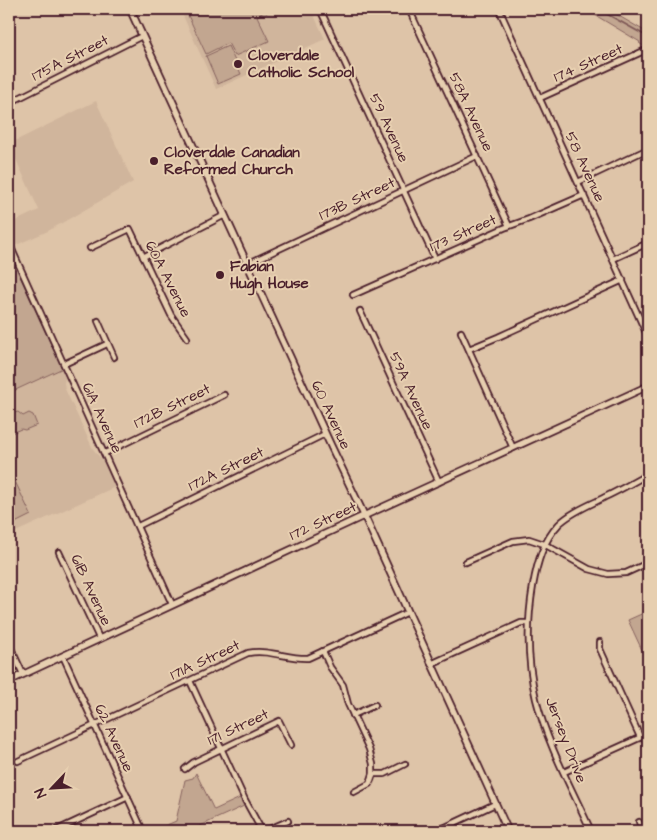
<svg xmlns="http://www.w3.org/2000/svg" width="657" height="840" viewBox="0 0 657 840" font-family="'Architects Daughter',sans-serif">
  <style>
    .built { fill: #d0b59c }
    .green { fill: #c2a690; stroke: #86625e }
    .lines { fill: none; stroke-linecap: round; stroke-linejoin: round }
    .stream { stroke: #7e5856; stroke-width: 2 }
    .minor-casing { stroke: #4a1f2b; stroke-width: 8 }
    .tertiary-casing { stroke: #4a1f2b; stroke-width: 9 }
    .minor { stroke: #e7cfb0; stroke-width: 4.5 }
    .tertiary { stroke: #e7cfb0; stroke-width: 5.5 }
    .poi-dot { fill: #4a1f2b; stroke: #e7cfb0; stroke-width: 2 }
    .labels { text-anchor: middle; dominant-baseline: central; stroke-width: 4; stroke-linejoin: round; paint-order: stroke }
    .poi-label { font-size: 15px; font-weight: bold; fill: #4a1f2b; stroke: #e7cfb0; text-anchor: start }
    .street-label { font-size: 15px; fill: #4a1f2b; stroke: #e7cfb0 }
  </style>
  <rect width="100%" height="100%" fill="#dec4a8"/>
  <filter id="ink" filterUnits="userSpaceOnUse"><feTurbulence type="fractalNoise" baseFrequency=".02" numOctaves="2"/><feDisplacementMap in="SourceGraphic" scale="10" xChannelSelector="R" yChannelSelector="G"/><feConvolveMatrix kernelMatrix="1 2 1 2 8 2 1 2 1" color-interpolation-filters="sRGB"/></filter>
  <g filter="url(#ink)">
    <!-- built -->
    <g class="built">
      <path d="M180,9H311L325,39L216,89Z"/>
      <path d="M96,101L133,182L48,231L14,246L9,235V224L39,210L9,144Z"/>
      <path d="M63,368L66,375L64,383L65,389L93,449L103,461L115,487L9,535V393Z"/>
    </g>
    <!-- green -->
    <g class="green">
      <path d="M185,9H268L267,13L264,12L257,16L269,41L235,56L228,43L206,54Z"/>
      <path d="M585,9H607L648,33V49L639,43L640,42Z"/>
      <path d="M228,46L241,74L218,84L206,56Z"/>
      <path d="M9,252L54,351L56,353L63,368L9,393Z"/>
      <path d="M9,411L14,413L18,412L23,416L29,413L33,415L37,425L25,430L21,429L9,434Z"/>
      <path d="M13,477L31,515L9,526V479Z"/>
      <path d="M648,611V663L628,620Z"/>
      <path d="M196,773L214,810L240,798L244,806L189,831H153L176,821L185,780L193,778Z"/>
    </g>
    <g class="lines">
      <!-- stream -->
      <path class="stream" d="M598,9L648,37"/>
      <defs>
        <g id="minor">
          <path d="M9,9H10"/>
          <path d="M320,9L435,259"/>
          <path d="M409,9L509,226"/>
          <path d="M499,9L648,337"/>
          <path d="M322,12L330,9"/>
          <path d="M540,98L646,50"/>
          <path d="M9,103L142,36"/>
          <path d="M578,182L648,149"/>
          <path d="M9,243L172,604"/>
          <path d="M90,248L130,229L171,315L187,338"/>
          <path d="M143,257L225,215"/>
          <path d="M613,259L648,243"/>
          <path d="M247,264L477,156"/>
          <path d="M353,295L504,228L529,219L584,195"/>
          <path d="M360,311L439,482"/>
          <path d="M98,321L114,357"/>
          <path d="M461,332L513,448"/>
          <path d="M469,349L498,337L623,280"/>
          <path d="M64,364L107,344"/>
          <path d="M105,453L224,395"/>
          <path d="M138,526L325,434"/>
          <path d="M59,552L99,638"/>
          <path d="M466,562L513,541L529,539L544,544L589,569L608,574L626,573L648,563"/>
          <path d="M600,642V649L640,737"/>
          <path d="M9,644L23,674"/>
          <path d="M323,651L330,667L343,685L348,704L369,749L373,764V774L371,780L369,784L354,792"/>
          <path d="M63,656L143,831"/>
          <path d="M431,664L521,623H529"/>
          <path d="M190,681L245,800L262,831"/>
          <path d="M353,715L375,705"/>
          <path d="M18,761L248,653C269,649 288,659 308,658L408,612"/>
          <path d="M185,769L194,762L279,721L291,745"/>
          <path d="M564,772L648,734"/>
          <path d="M373,774H385L405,764"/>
          <path d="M639,822L643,831"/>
          <path d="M55,831L128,797"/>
          <path d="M265,831L288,821"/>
          <path d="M437,831L495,804"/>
          <path d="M591,831C572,789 547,744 536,699C527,662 527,622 533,586C537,563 543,541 559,524C571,512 590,505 605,497C620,490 634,482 648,474"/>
        </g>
        <g id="tertiary">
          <path d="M130,9L331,446L364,515L508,831"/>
          <path d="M9,681L357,519L648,386"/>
        </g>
      </defs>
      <!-- minor casing -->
      <use href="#minor" class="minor-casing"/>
      <!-- tertiary casing -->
      <use href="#tertiary" class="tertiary-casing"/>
      <!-- minor -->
      <use href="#minor" class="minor"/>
      <!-- tertiary -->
      <use href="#tertiary" class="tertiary"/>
    </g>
  </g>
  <!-- markers -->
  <g class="poi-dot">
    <circle cx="238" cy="64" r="5"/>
    <circle cx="154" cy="161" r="5"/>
    <circle cx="220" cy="275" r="5"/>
  </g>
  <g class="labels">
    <!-- poi labels -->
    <g class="poi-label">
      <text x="248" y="55">Cloverdale<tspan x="248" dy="17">Catholic School</tspan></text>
      <text x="164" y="152">Cloverdale Canadian<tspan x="164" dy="17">Reformed Church</tspan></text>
      <text x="230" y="266">Fabian<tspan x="230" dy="17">Hugh House</tspan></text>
    </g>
    <!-- street labels -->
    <g class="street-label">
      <text transform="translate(70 58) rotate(-27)">175A Street</text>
      <text transform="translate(588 63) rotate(-24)">174 Street</text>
      <text transform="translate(471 112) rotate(65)">58A Avenue</text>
      <text transform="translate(389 128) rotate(65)">59 Avenue</text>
      <text transform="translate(585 167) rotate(65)">58 Avenue</text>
      <text transform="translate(357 199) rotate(-25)">173B Street</text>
      <text transform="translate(463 233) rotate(-24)">173 Street</text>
      <text transform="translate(168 279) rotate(63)">60A Avenue</text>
      <text transform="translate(411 391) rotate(65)">59A Avenue</text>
      <text transform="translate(172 406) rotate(-26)">172B Street</text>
      <text transform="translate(331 415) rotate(65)">60 Avenue</text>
      <text transform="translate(102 418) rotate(65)">61A Avenue</text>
      <text transform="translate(226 469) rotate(-26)">172A Street</text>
      <text transform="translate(323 521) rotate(-25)">172 Street</text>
      <text transform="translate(91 590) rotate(65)">61B Avenue</text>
      <text transform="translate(205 660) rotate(-25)">171A Street</text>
      <text transform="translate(238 727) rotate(-25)">171 Street</text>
      <text transform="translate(114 738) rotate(65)">62 Avenue</text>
      <text transform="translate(566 740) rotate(69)">Jersey Drive</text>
    </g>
  </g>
  <!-- margin -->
  <rect width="657" height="840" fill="none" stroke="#e7cfb0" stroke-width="30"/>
  <rect x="15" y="15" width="627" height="810" fill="none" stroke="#4a1f2b" stroke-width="2" filter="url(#ink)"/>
  <!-- north arrow -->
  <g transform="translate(52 788) rotate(245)" stroke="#e7cfb0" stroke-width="4" paint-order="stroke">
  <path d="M0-4L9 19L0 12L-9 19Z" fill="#4a1f2b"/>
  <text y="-8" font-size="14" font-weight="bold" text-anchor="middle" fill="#4a1f2b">N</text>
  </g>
</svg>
